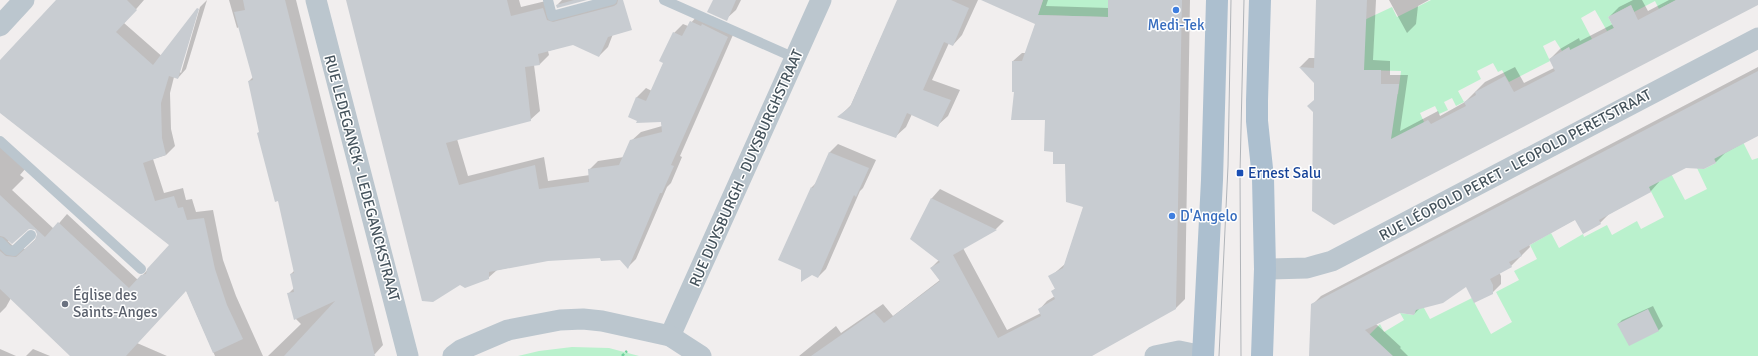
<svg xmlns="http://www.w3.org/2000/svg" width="1758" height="356" viewBox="0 0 1758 356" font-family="Signika,sans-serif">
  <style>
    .green { fill: #baf1cd }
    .shadow { fill: #0003; fill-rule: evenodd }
    .building { fill: #c8ccd1 }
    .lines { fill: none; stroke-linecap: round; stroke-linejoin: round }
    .path { stroke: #70d19d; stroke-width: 2.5; stroke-dasharray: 3 2; stroke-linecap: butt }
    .lane { stroke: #bbc6ce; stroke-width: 10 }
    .street { stroke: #bbc6ce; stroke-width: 21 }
    .primary { stroke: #acbfcf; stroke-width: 22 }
    .tram { stroke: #b0b4b9; stroke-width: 1 }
    .shop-dot { fill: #3f7fe0; stroke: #fff; stroke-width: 1.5 }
    .transit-dot { fill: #1a4fb4; stroke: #fff; stroke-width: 1.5 }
    .worship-dot { fill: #6b7280; stroke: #fff; stroke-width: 1.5 }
    .labels { text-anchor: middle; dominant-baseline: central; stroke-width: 3; stroke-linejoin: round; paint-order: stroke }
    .shop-label { font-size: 15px; fill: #366cbe; stroke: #fff }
    .street-label { font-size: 15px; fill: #45535c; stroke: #fff }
    .transit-label { font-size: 15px; fill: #164399; stroke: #fff; text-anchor: start }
    .worship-label { font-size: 15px; fill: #5b616d; stroke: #fff; text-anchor: start }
  </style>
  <rect width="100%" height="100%" fill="#f1eeee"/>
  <!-- green -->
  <g class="green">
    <path d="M1043,0H1108V17L1038,15Z"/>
    <path d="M1431,0H1676L1659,9L1655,1L1634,12L1631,5L1608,17L1614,28L1607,31L1595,10L1581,18L1593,41L1571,52L1569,47L1562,51L1555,40L1543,46L1550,61L1509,82L1502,70L1498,72L1493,63L1477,71L1481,79L1458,91L1464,102L1456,106L1452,98L1444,102L1448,110L1439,114L1435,106L1420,113L1424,122L1404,156L1345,115L1392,94H1398L1401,71L1364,70L1362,21L1392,7L1397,17Z"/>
    <path d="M1743,142L1752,160L1758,158V356H1384L1366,338L1380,324L1384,332L1404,320L1400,313L1414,315L1418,297L1430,319L1472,298L1491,334L1512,322L1496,292L1519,280L1514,271L1537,259L1530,245L1551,233L1559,248L1583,234L1584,237L1607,225L1612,235L1637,221L1641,229L1664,217L1642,174L1666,164L1685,200L1707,189L1697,168L1704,169L1716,163L1714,158Z"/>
    <path d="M572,347L609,348L639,356H518L539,351Z"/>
  </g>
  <!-- shadow -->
  <g class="shadow">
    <path d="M57,0H144L124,23L181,73L200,7L207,0L186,69L178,78L174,77L170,93L171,129L175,146L166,155L153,159L164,193L183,188L186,200L192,199L196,212L213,210L223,260L236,296L263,356H215L186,290L137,343L167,356H71L11,298L6,307L0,313V143L26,168L20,175L24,178L12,190L54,229L67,214L138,280L171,245L0,112V61ZM30,227L37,230L38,237L25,249L13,246L8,241Z"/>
    <path d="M229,0H296L383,345L375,354L365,356H268L301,324L295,318L288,294L294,288L291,274L295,270L279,200L260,131L249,81L253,77L239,27L237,28Z"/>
    <path d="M347,0H519L521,7L550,0L556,11L615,0H623L613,34L608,47L599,56L573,44L548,51L549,55L540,64L534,65L540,111L530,120L457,139L468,176L544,157L548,181L590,175L589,170L598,161L624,157L631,141L641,132L662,126L661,121L638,120L629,116L637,97L646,88L652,91L664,62L674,33L683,24L688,26L700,13L710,17L712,16L736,28L680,156L682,157L671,183L667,187L636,259L628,267L620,259L601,257L548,260L497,270L488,278Z"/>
    <path d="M562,0H583L557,5Z"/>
    <path d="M714,0H741L736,10L726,19Z"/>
    <path d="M898,0H978L962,35L953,45L949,43L932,80L960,90L948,116L938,125L912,114L906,127L896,136L839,117L851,105Z"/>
    <path d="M1019,0H1048L1046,6L1109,8V0H1190L1185,299L1176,308L1090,356H799L836,326L841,333L883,304L893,316L940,280L931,268L939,260L912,239L932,198L940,189L1004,221L996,229L963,248L1007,330L1041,313L1039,310L1047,301L1055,296L1052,291L1056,288L1050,277L1065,264L1084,206L1066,163L1054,151L1046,119L1015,91L1013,61L1022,53H1026L1036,23Z"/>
    <path d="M1317,0H1376L1373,60L1390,61V75H1408L1400,131L1438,111L1440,116L1465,102L1485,82L1515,67L1524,83L1554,68L1550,59L1560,49L1579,38L1580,41L1613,24L1609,17L1619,7L1633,0H1642L1648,11L1669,0H1758V4L1334,224L1314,112L1315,82L1300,67L1309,58H1316Z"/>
    <path d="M1389,0H1429L1418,6L1416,24L1407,33Z"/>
    <path d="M1758,67V135L1725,153L1716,162L1704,168L1686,167L1659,181V182L1651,191L1609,214L1600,223L1576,219L1529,244L1530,247L1511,266L1499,272L1501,276V284L1492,293L1467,285L1421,307L1414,314L1400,312L1376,324L1401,347L1400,348L1408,356H1316L1312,305L1321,296Z"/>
    <path d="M838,144L876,160L863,188L860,191L826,269L818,277L812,274V187L816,183L830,152Z"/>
    <path d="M1653,306L1663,326L1659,330L1630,344L1618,324L1622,320Z"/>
    <path d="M0,349L16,356H0Z"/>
    <path d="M33,349L50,356H26Z"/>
  </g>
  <!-- building -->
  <g class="building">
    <path d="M56,0H127L137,10L116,32L153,65L197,8L199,9L178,79L169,76L161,103L162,138L166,155L143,163L155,201L174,196L178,208L183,207L187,220L204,218L215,269L227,305L243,339L213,353L186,291L126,356H70L0,289V251L6,256L16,257L35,240L37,234L35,230L29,229L12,244L4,237L0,236V195L45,237L58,222L129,288L141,275L146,274L147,269L169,245L0,113V60Z"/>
    <path d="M243,0H285L375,356H284L335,301L294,320L287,293L294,292L290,274L294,273L278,201L275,202L257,133L259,132L248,81L253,80L234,12L245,10Z"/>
    <path d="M346,0H507L511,16L543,8L547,20L553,22L614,6L617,4L618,0H623L632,30L608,37L599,57L573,45L538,54L540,65L525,67L531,121L446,143L459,185L535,165L539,189L589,182L588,169L619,165L630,140L662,132L661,122L636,123L637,121L628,117L636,97L646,101L663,63L659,61L673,32L682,36L690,21L701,26L702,24L728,37L671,165L674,166L662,193H660L628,269L620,260L601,261L600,258L548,261L489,272V279L465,288L460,285L433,302L422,301Z"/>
    <path d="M574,0H587L557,8L556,5Z"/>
    <path d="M713,0H736L727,21L707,12Z"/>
    <path d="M897,0H951L969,8L953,46L944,42L923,90L951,100L938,127L907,113L896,138L837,117L850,107Z"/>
    <path d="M981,0H1043L1038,15L1108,17V0H1182L1176,309L1092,356H811L874,312L884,323L940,281L930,268L940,262L910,239L931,198L997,230L953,255L998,338L1041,316L1038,309L1055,299L1051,291L1055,289L1048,276L1063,268L1083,207L1066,202L1065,164H1053V152L1044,151L1045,120H1011L1014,92H1012V61H1022L1035,24Z"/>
    <path d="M1316,0H1367L1364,70H1381V84H1399L1391,139L1428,120L1431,124L1466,106L1464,102L1476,95L1475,92L1505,76L1514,92L1555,71L1549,59L1569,47L1570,50L1614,28L1608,17L1631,5L1638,20L1676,0H1758V5L1334,225L1312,211L1313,112L1307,106L1314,100V83L1299,67L1314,68Z"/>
    <path d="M1758,71V136L1714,159L1716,163L1704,169L1686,168L1649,187L1651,192L1599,220L1601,224L1583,234L1575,220L1519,251L1522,256L1509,262L1512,267L1490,279L1493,285V294L1474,303L1466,287L1443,303L1416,310L1414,315L1400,313L1365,330L1393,356H1309L1311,304Z"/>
    <path d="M829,152L869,168L856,197L854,195L818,278L812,275L801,282V270L778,260L811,187L813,188Z"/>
    <path d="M1648,309L1659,331L1629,346L1617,324Z"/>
  </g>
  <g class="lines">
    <!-- path -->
    <path class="path" d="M622,356L627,351"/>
    <!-- lane -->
    <g class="lane">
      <path d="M548,0L552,16L612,0"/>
      <path d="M664,0L795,58"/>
      <path d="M0,141L141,269"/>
      <path d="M0,242L8,250L14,251L31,235"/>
    </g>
    <!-- street -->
    <g class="street">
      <path d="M316,0L408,356"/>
      <path d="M0,26L24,0"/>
      <path d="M1265,269L1307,268L1332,261L1758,38"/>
      <path d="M670,336L821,0"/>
      <path d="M453,356L461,350L508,330L560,320L583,319L602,321L670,336L701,356"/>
      <path d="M1155,356L1179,351L1203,356"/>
    </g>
    <!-- primary -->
    <g class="primary">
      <path d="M1260,0L1257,101V121L1263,178L1265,269L1262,356"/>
      <path d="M1203,356L1212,180L1217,0"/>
    </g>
    <!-- tram -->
    <g class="tram">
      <path d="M1219,356L1228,166L1231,0"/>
      <path d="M1241,356L1240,173L1244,0"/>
    </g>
  </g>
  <!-- markers -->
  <g class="shop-dot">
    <circle cx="1176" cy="10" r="4"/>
    <circle cx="1172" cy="216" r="4"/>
  </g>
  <rect class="transit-dot" x="1236" y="169" width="8" height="8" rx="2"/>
  <circle class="worship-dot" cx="65" cy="304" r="4"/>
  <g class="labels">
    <!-- shop labels -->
    <g class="shop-label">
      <text x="1176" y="25">Medi-Tek</text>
      <text x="1180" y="216" text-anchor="start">D'Angelo</text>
    </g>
    <!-- street labels -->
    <g class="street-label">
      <text transform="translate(1515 165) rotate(-28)">RUE LÉOPOLD PERET - LEOPOLD PERETSTRAAT</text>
      <text transform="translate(746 168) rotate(-66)">RUE DUYSBURGH - DUYSBURGHSTRAAT</text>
      <text transform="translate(362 178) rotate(75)">RUE LEDEGANCK - LEDEGANCKSTRAAT</text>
    </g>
    <!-- transit labels -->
    <g class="transit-label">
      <text x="1248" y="173">Ernest Salu</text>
    </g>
    <!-- worship labels -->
    <g class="worship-label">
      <text x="73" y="295">Église des<tspan x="73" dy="17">Saints-Anges</tspan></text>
    </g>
  </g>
</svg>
